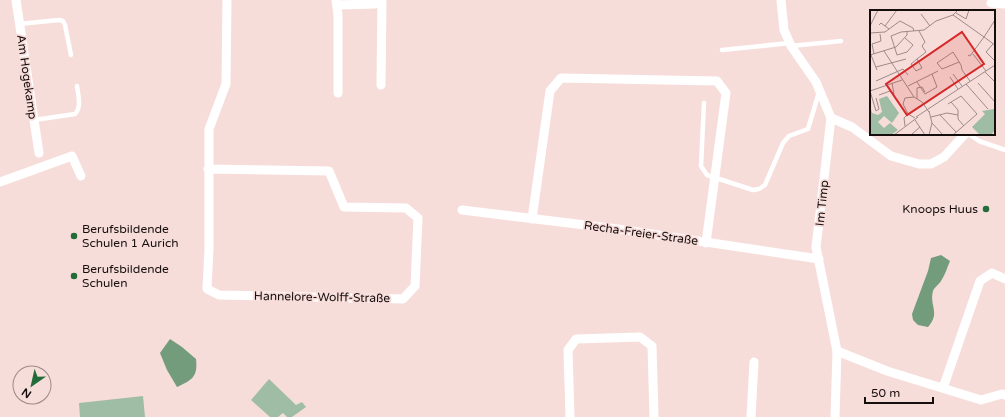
<svg xmlns="http://www.w3.org/2000/svg" width="1005" height="417" viewBox="0 0 1005 417" font-family="'Varela Round',sans-serif">
  <style>
    .green { fill: #9fbda4 }
    .water { fill: #729c7b }
    .lines { fill: none; stroke-linecap: round; stroke-linejoin: round }
    .lane { stroke: #fff; stroke-width: 4.5 }
    .street { stroke: #fff; stroke-width: 9 }
    .poi-dot { fill: #226c3a; stroke: #f7ddda; stroke-width: 1.5 }
    .labels { text-anchor: middle; dominant-baseline: central; stroke-width: 3.5; stroke-linejoin: round; paint-order: stroke }
    .street-label { font-size: 12px; fill: #160e0d; stroke: #f7ddda }
    .poi-label { font-size: 12px; fill: #160e0d; stroke: #f7ddda; text-anchor: start }
    .inset-road { fill: none; stroke: #9d8a88; stroke-width: 1 }
    .view { fill: #d62828; fill-opacity: 0.15; stroke: #d62828; stroke-width: 2 }
    .inset-edge { fill: none; stroke: #160e0d; stroke-width: 2 }
  </style>
  <rect width="100%" height="100%" fill="#f7ddda"/>
  <!-- green -->
  <g class="green">
    <path d="M269,379L296,405L302,402L306,407L292,417H287L283,413L278,417H270L251,400Z"/>
    <path d="M143,396L145,417H80L79,403Z"/>
  </g>
  <!-- water -->
  <g class="water">
    <path d="M941,255L950,261C947,268 945,275 941,281C939,284 934,288 933,291C929,306 941,313 928,327L918,325L913,320L912,314L928,271L931,258Z"/>
    <path d="M170,339L182,347L196,359C198,377 192,380 177,387L167,370L160,353Z"/>
  </g>
  <g class="lines">
    <!-- lane -->
    <g class="lane">
      <path d="M19,24L59,20L63,21L65,25L71,55"/>
      <path d="M791,46L841,41"/>
      <path d="M722,50L790,43"/>
      <path d="M704,103L701,166L707,175L753,190L759,189L765,185L783,143L789,136L808,129L819,92"/>
      <path d="M34,120L75,114C82,107 78,95 77,86"/>
      <path d="M969,134L979,141L1005,150"/>
    </g>
    <!-- street -->
    <g class="street">
      <path d="M16,0L39,153"/>
      <path d="M336,0L338,15V93"/>
      <path d="M781,0L784,30L791,46L816,82L831,118L816,247L837,351L835,417"/>
      <path d="M991,3L1005,4"/>
      <path d="M337,5L375,4V0"/>
      <path d="M381,85L382,0"/>
      <path d="M831,118L852,127L891,156L919,164H931L944,157L965,134"/>
      <path d="M208,169L329,171L344,207L406,208L418,218L415,286L403,299L219,295L207,289L209,249V129L226,84L227,0"/>
      <path d="M0,182L72,156L81,176"/>
      <path d="M462,210L618,229L819,259"/>
      <path d="M532,219L550,91L561,78L717,81L726,93L706,243"/>
      <path d="M837,351L887,371L981,400L1002,394L1005,395"/>
      <path d="M943,388L980,281L992,273L1005,279"/>
      <path d="M570,417L568,350L576,339L640,337L652,346L654,417"/>
      <path d="M751,417L754,362"/>
    </g>
  </g>
  <!-- markers -->
  <g class="poi-dot">
    <circle cx="986" cy="209" r="4"/>
    <circle cx="74" cy="236" r="4"/>
    <circle cx="74" cy="276" r="4"/>
  </g>
  <g class="labels">
    <!-- street labels -->
    <g class="street-label">
      <text transform="translate(27 77) rotate(82)">Am Hogekamp</text>
      <text transform="translate(822 203) rotate(-84)">Im Timp</text>
      <text transform="translate(641 233) rotate(8)">Recha-Freier-Straße</text>
      <text transform="translate(322 297) rotate(1)">Hannelore-Wolff-Straße</text>
    </g>
    <!-- poi labels -->
    <g class="poi-label">
      <text x="978" y="209" text-anchor="end">Knoops Huus</text>
      <text x="82" y="229">Berufsbildende<tspan x="82" dy="14">Schulen 1 Aurich</tspan></text>
      <text x="82" y="269">Berufsbildende<tspan x="82" dy="14">Schulen</tspan></text>
    </g>
  </g>
  <!-- overview -->
  <g transform="translate(870 10)">
    <rect width="125" height="125" fill="#f7ddda"/>
    <path d="M17,86L29,103L22,113L14,106L8,112L14,118L20,113L28,120L21,125H0V95L2,103L8,105L12,102L9,89ZM124,99L125,120L121,125H110L102,117L115,104L112,101Z" fill="#9fbda4"/>
    <path class="inset-road" d="M86,3L96,9L99,0M51,4L60,16M83,5L114,27L125,10M9,15L11,13L19,19M0,16L8,0M15,16L27,0M0,23L15,22L30,11L43,18L44,21M35,28L43,35L37,42L27,45L21,26L31,22L54,20L66,11L83,5L88,0M123,34L116,42L125,51M14,41L44,87L52,92L59,102M4,44L2,34L11,31L10,24M103,44L116,61M0,45L26,37L37,25V21M1,45L7,60M98,45L100,46L114,27L125,35M47,49L41,54L46,61L52,58L47,49L56,42L52,36L55,32L49,21M89,52L72,59L67,53L83,42L91,55L92,60L100,71M6,57L36,49M115,62L125,72M83,64L92,76M80,67L88,79M6,71L33,59L38,65M47,72L55,84L67,77L62,64M108,73L125,92M96,74L118,99M38,76L68,61M9,85L20,81L24,84L22,73M44,87L35,88L33,94L38,104L45,108M6,88L9,99L6,101L0,81L32,70M47,89V78L52,77L55,82M81,92L88,100V109L94,116M78,94L91,86L107,104L83,125M59,101L62,113L59,125M70,105L86,122M46,107L125,55M61,107L77,103L88,105M45,110L55,125M62,113L73,125M35,116L34,108L38,104M24,125L48,107M41,125L50,117"/>
    <path class="view" d="M92,22L114,54L37,105L16,74Z"/>
    <rect width="125" height="125" class="inset-edge"/>
  </g>
  <!-- north arrow -->
  <g transform="translate(32 385) rotate(214)"><circle r="19" fill="#f7ddda" stroke="#9d8a88"/>
  <path d="M0-3L7 15L0 10L-7 15Z" fill="#226c3a"/>
  <text y="-6" font-size="11" font-weight="bold" text-anchor="middle" fill="#160e0d">N</text>
  </g>
  <!-- scale -->
  <path d="M865 397v6h68v-6" fill="none" stroke="#160e0d" stroke-width="2"/>
  <text x="871" y="397" font-size="12" fill="#160e0d" stroke="#f7ddda" stroke-width="3" paint-order="stroke">50 m</text>
</svg>
